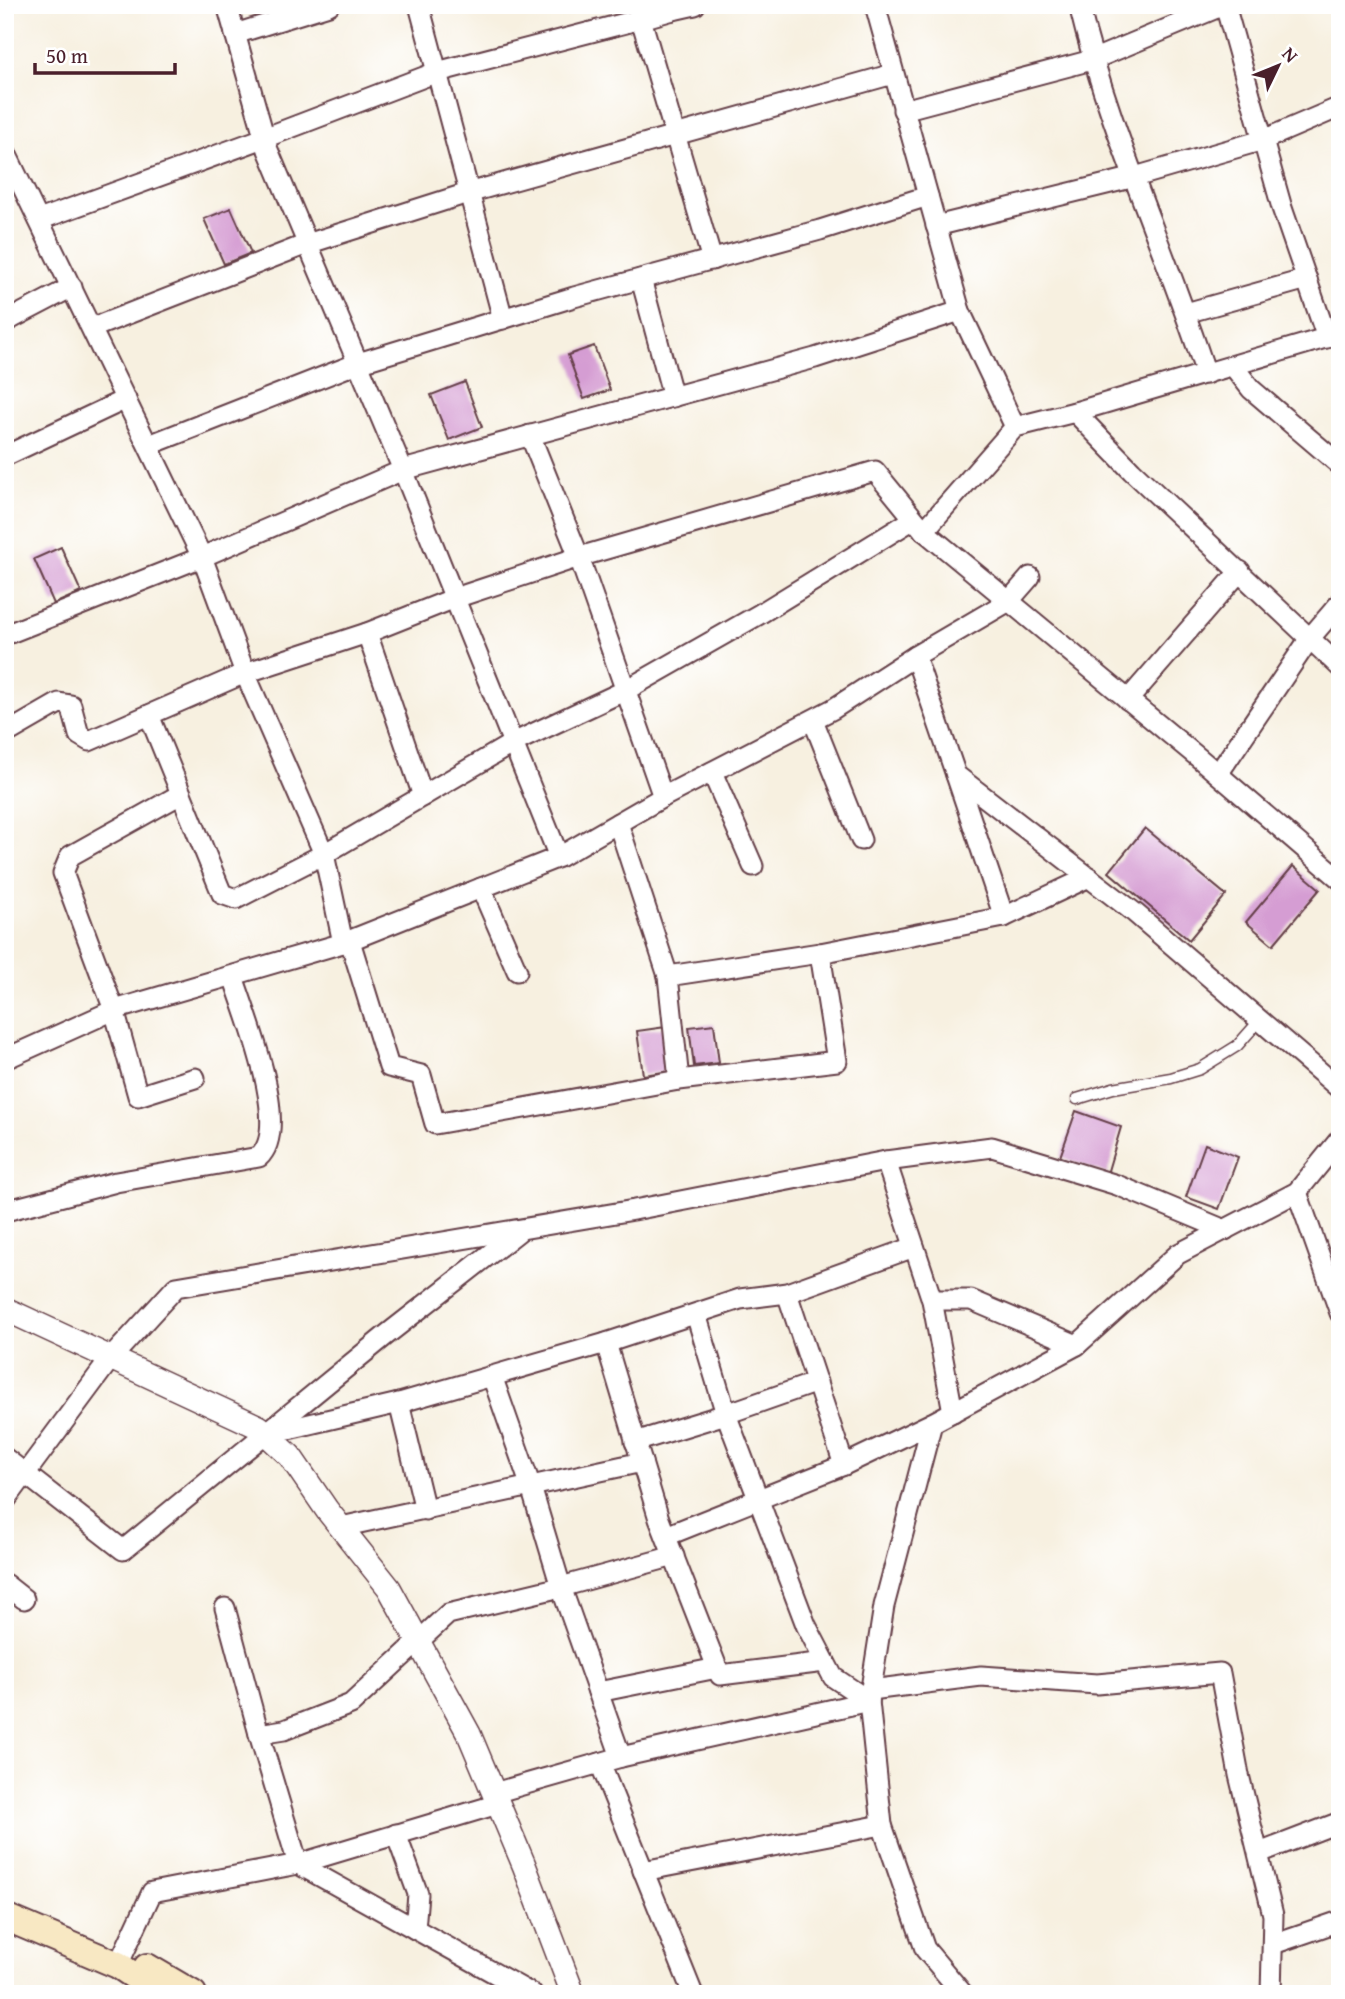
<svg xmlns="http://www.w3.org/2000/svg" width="1345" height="1999" viewBox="0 0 1345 1999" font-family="'Gentium Book Plus',serif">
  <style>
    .building { fill: #d59dd3 }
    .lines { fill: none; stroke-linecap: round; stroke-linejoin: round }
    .service-casing { stroke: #643e46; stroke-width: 13 }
    .minor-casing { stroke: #643e46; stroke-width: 23 }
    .tertiary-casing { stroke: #643e46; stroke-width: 26 }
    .secondary-casing { stroke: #643e46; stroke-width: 30 }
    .service { stroke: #fff; stroke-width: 10 }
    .minor { stroke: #fff; stroke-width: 19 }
    .tertiary { stroke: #fff; stroke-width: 23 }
    .secondary { stroke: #f8e8c3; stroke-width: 26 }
  </style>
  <rect width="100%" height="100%" fill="#fff"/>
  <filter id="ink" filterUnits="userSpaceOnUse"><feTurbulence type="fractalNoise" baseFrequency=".0143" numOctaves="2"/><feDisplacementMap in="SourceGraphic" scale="14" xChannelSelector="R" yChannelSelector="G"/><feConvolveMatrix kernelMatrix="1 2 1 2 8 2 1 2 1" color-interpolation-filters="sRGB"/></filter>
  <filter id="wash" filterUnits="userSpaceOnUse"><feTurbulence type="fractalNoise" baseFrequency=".00686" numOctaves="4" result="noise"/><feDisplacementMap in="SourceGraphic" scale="28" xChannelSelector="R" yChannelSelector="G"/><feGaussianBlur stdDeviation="1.57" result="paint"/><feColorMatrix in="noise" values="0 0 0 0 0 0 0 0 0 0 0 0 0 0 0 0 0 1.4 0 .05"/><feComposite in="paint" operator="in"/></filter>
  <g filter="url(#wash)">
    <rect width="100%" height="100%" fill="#f7f0e0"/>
    <g id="blocks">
      <!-- building -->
      <g class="building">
        <path d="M231,208L251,253L224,264L204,219Z"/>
        <path d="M594,346L610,390L584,399L568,355Z"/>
        <path d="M465,382L482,427L449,440L431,395Z"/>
        <path d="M61,547L81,592L54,604L34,559Z"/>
        <path d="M1145,828L1226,895L1189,940L1109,872Z"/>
        <path d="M1293,866L1320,889L1273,945L1246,922Z"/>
        <path d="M714,1024L719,1063L694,1066L689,1027Z"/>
        <path d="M666,1027L671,1071L643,1075L637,1031Z"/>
        <path d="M1076,1111L1121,1127L1107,1174L1060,1157Z"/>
        <path d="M1205,1144L1238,1157L1219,1209L1186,1197Z"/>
      </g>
    </g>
  </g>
  <g filter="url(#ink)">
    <use href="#blocks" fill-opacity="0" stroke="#643e46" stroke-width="2"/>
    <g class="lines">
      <defs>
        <path id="service" d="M1077,1099L1113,1088L1171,1078L1200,1069L1237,1046L1260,1020"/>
        <g id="minor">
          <path d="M419,5L503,319"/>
          <path d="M672,5L673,10L641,19L712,260"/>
          <path d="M875,5L960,311"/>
          <path d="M1079,5C1109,132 1166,250 1206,374"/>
          <path d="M1225,5L1282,208L1327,338"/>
          <path d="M673,10L695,5"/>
          <path d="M235,34L329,5"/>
          <path d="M903,110L1092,60L1224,5"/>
          <path d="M5,151L202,557L245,673L89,741L79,735L71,705L59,703L7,733"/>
          <path d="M39,220L264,138L437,72L641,19"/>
          <path d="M936,226L1135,177L1263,140L1340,107"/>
          <path d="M641,279L673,397"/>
          <path d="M1186,313L1307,279"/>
          <path d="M5,322L72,287"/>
          <path d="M92,328L307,244L468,193L893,74"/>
          <path d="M1233,366L1251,389L1340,465"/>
          <path d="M1075,412L1339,334"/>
          <path d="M1015,427L924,531L1199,758L1340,879"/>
          <path d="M530,435L579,557L663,797L559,857"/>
          <path d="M149,445L358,363L574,297L820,230L928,196"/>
          <path d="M5,456L126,399"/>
          <path d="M914,519L758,615L626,690L513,743L324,854L245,673L367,633L455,598L579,557L875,471L924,531"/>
          <path d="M1030,577L1009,601L915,656L956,775L1135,913L1340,1089"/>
          <path d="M367,633L423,796"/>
          <path d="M5,635L202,557L403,470L268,150L227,5"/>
          <path d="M1128,700L1240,571"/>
          <path d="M149,715L222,894L236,899L324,854L343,943"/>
          <path d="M813,720L861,840"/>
          <path d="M712,772L753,866"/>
          <path d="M1218,774L1310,638L1340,603"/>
          <path d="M956,775L1004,917L1089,877"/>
          <path d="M181,794L70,856L63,873L114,1010L138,1096L195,1078"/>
          <path d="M663,797L833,709L915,656"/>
          <path d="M618,823L668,976"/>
          <path d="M481,888L517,971"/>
          <path d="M350,941L389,1067L421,1075L435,1124L679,1080L668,976L820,953L1004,917"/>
          <path d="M5,1059L114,1010L343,943L559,857L403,470L815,358L960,311L1015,427L1075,412L1132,471L1340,667"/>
          <path d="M679,1080L837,1061L820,953"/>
          <path d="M886,1161L992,1147L1117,1185L1225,1230"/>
          <path d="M1297,1192L1340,1313"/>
          <path d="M5,1211L116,1182L259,1157C292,1127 245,1014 233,976"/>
          <path d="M787,1293L844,1465"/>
          <path d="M932,1300L953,1412"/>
          <path d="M696,1314L726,1414L806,1625L833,1677L869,1701"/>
          <path d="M606,1343L659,1519L720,1675L825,1662"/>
          <path d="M492,1376L531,1487L561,1587L621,1757L494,1793"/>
          <path d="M399,1403L425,1510"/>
          <path d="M267,1434L399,1403L606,1343L740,1299L787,1293L914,1247"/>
          <path d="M635,1442L726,1414L817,1382"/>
          <path d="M5,1458L123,1550L385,1336L518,1232"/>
          <path d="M5,1501L111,1358L176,1287L634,1210L886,1161L932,1300H971L1077,1345L1178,1254L1297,1192L1340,1139"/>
          <path d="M341,1527L642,1462"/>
          <path d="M666,1536L844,1465L932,1423"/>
          <path d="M5,1584L24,1599"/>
          <path d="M225,1608L259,1734L298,1864L532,1994"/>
          <path d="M871,1690L981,1676L1097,1684L1220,1673L1239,1775L1273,1915L1271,1994"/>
          <path d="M598,1692L717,1668"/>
          <path d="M259,1734L284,1730L351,1704L448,1614L561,1587L674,1556"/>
          <path d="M621,1757L869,1701"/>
          <path d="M600,1763L693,1994"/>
          <path d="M396,1834L418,1894L415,1929"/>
          <path d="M1259,1853L1340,1822"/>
          <path d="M643,1871L882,1825"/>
          <path d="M1273,1944L1340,1921"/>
          <path d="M118,1965L152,1892L298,1864L498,1804"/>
          <path d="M963,1994L925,1949L882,1825L869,1701L884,1606L932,1423L1077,1345"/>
        </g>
        <path id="tertiary" d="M5,1309L259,1427L290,1456L327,1510L389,1588L469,1734L524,1865L573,1994"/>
        <g id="secondary">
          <path d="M5,1917L118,1965L161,1994"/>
          <path d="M147,1967L193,1994"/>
        </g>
      </defs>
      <!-- service casing -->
      <use href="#service" class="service-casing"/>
      <!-- minor casing -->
      <use href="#minor" class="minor-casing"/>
      <!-- tertiary casing -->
      <use href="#tertiary" class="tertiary-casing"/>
      <!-- secondary casing -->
      <use href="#secondary" class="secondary-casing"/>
      <!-- service -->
      <use href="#service" class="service"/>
      <!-- minor -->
      <use href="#minor" class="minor"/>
      <!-- tertiary -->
      <use href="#tertiary" class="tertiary"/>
      <!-- secondary -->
      <use href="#secondary" class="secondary"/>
    </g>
  </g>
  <!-- margin -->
  <rect width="1345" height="1999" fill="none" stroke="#fff" stroke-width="28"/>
  <!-- north arrow -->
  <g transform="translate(1278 66) rotate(47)" stroke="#ffffff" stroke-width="5" paint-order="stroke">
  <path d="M0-5L12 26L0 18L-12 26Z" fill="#4a1f2b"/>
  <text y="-10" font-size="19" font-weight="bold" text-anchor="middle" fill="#4a1f2b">N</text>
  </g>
  <!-- scale -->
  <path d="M35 63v10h140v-10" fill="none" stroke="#4a1f2b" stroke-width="3.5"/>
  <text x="46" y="63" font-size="21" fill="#4a1f2b" stroke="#ffffff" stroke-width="5" paint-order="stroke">50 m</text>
</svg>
